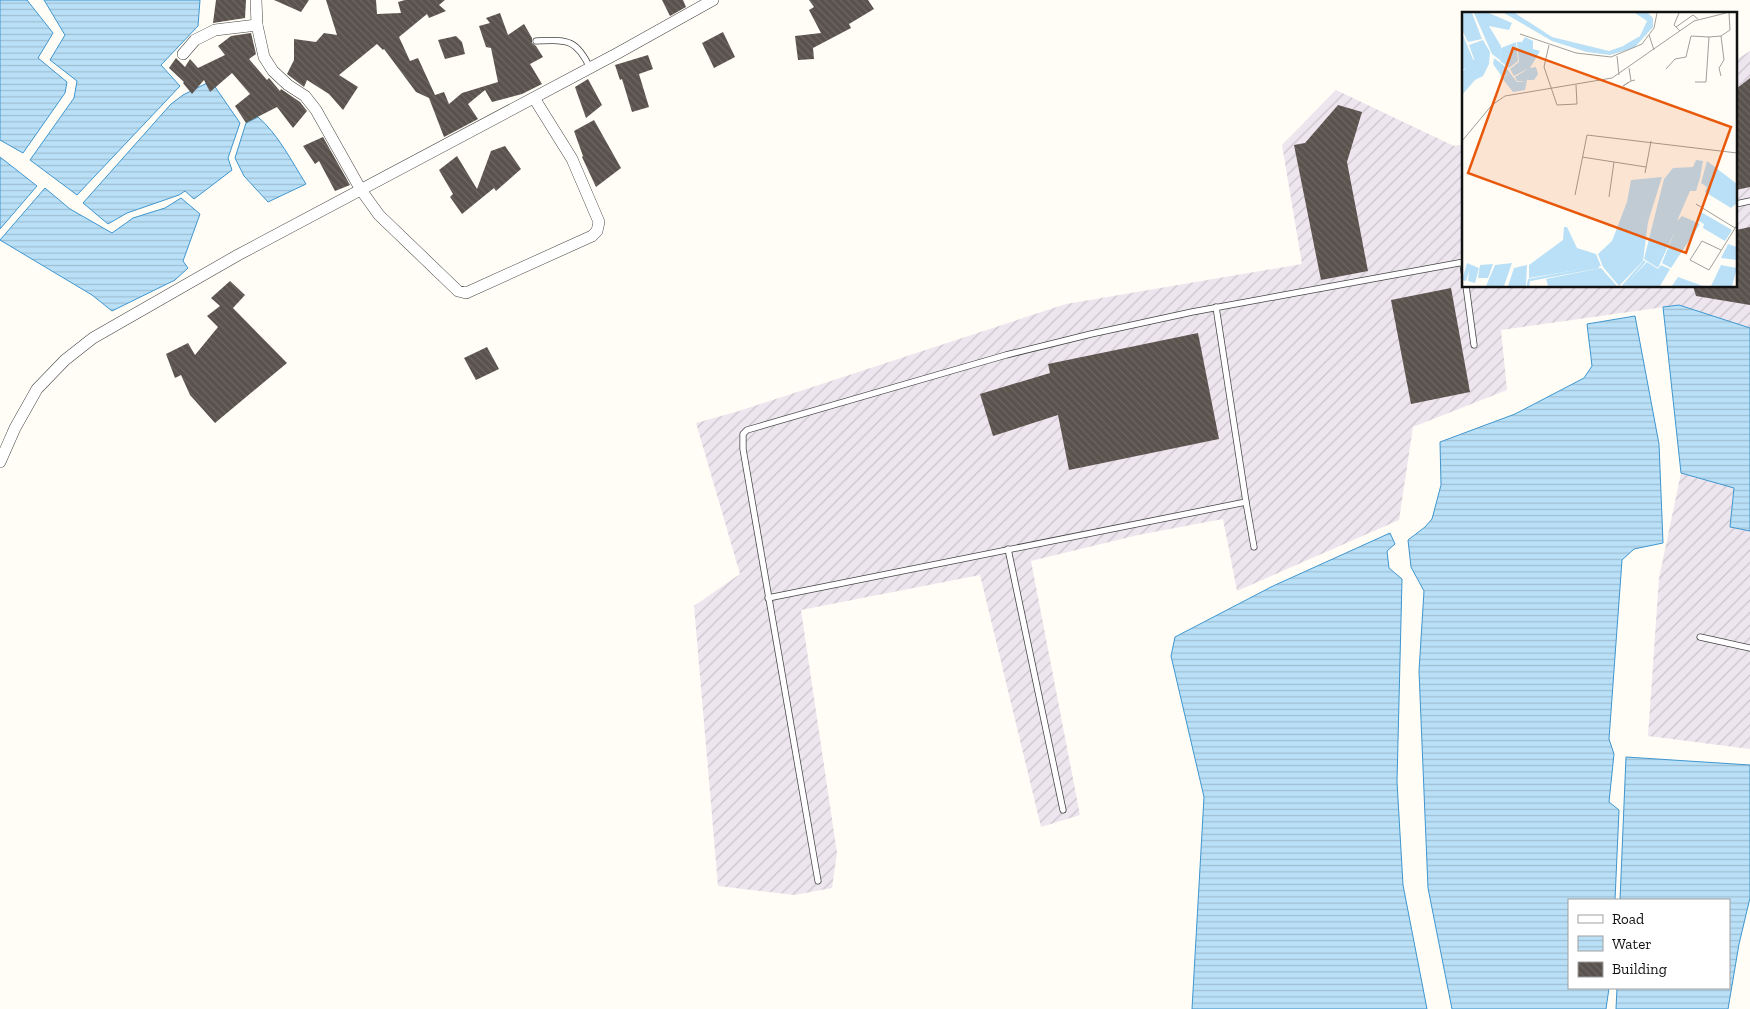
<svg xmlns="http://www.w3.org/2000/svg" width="1750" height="1009" viewBox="0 0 1750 1009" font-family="'Zilla Slab',serif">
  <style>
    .industrial { fill: url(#industrial-furrows) }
    .water { fill: url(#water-rules); stroke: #3f96cf }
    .building { fill: url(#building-back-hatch) }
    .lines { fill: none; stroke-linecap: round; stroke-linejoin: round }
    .lane-casing { stroke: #444; stroke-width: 7 }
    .street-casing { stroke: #444; stroke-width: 12 }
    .lane { stroke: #fff; stroke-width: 5.5 }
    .street { stroke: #fff; stroke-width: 11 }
    .inset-river { fill: none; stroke: #b9e0f7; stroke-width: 2.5 }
    .inset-road { fill: none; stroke: #a09f9a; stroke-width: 1 }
    .view { fill: #e8590c; fill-opacity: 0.15; stroke: #e8590c; stroke-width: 2.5 }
    .inset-edge { fill: none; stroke: #111; stroke-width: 2.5 }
  </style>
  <defs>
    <pattern id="industrial-furrows" width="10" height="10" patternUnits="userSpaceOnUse" patternTransform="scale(1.25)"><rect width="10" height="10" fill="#eee6ef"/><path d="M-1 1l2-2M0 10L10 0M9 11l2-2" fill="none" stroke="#cbc4cc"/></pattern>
    <pattern id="water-rules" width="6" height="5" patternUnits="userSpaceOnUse" patternTransform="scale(1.25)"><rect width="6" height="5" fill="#b9e0f7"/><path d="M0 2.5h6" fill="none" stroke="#9ebfd3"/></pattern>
    <pattern id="building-back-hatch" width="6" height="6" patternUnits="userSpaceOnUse" patternTransform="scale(1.25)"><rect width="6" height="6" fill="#5a524d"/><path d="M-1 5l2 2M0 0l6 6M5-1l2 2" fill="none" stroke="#6d6662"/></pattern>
  </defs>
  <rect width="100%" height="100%" fill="#fffdf5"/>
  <!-- industrial -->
  <g class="industrial">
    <path d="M1750,51V328L1679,305L1501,330L1507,390L1413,427L1399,520L1237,591L1223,519L1138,535L1031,561L1080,815L1041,827L980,575L801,610L837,853L832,888L795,895L718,886L694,606L740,574L696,423L739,411L1066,304L1302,264L1282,145L1336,90L1454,146L1464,144V286H1736V60Z"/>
    <path d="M1681,473L1735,488L1730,527L1750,531V749L1648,736L1659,578Z"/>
  </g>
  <!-- water -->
  <g class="water">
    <path d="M0,0H27L53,33L38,58L67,82L65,93L23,153L0,140Z"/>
    <path d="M44,0H200L198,26L161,65L180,86L77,195L30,160L74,98L77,81L50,60L65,35Z"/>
    <path d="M211,81L240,123L228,158L232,170L194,199L185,191L179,195L127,213L108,224L83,203L171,104L183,95Z"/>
    <path d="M258,117C278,134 292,162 306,184L268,202L244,176L235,158L246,123Z"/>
    <path d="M0,157L37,186L0,229Z"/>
    <path d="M45,188L70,209L112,233L133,218L165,208L181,198L200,214L183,261L188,268L175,280L112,311L92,295L0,240Z"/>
    <path d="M1679,305L1750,328V531L1730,527L1734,488L1681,473L1663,307Z"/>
    <path d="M1635,316L1659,444L1663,543L1634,549L1622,560L1609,739L1614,754L1609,802L1619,810L1615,900H1569V988H1609L1606,1009H1452L1428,888L1419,671L1424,591L1411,567L1408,540L1425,527L1432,519L1441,485L1440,442L1515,414L1584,378L1592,366L1587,324Z"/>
    <path d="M1390,533L1395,544L1387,551L1389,568L1402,579L1397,782L1403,885L1427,1009H1192L1204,797L1171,656L1175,637L1273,586Z"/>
    <path d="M1626,757L1750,765V898L1739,944L1728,1009H1616L1617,988H1729V900H1620Z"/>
  </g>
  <!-- building -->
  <g class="building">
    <path d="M216,0H246L245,18L213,23Z"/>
    <path d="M274,0H309L301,12Z"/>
    <path d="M326,0H376L377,14L401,13L398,2L405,0H445L439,5L446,11L429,18L427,14L399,37L410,61L418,58L435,95L444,92L449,104L462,93L498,82L491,48L486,47L479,26L490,23L486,18L500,13L508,35L524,24L532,38V43L536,46L543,57L530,64L542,84L522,94L492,102L485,90L468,104L478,119L444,137L429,98L416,92L384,49L383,50L377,44L339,75L358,87L343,110L329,94L307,80L304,87L287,74L294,60V39L316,42L324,33L337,35Z"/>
    <path d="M662,0H683L686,7L670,16Z"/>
    <path d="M809,0H868L874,9L849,24L851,28L813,48L814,59L798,60L795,36L821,33L809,10L814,7Z"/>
    <path d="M723,32L735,57L714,68L702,43Z"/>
    <path d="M251,33L256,54L249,59L267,80L269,78L280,91L281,89L300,102L307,111L293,128L277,107L246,123L235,106L250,94L232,73L210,92L204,80L192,94L183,83L184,82L169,68L176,58L185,67L190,59L198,68L225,55L218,46L231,36Z"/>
    <path d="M456,36L462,42L465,54L445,59L438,40Z"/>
    <path d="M648,55L653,69L639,74L649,107L632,112L622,79L620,80L615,65Z"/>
    <path d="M1750,78V187L1736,190V89Z"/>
    <path d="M588,79L602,105L586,118L575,87Z"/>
    <path d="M1338,105L1362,112L1347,162L1368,271L1321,280L1294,145L1305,143Z"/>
    <path d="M594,120L621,168L596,187L582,157L583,156L574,131Z"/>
    <path d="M323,137L350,185L335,191L319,161L315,164L303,146Z"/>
    <path d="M505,146L521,169L496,191L494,188L462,214L450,197L453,194L439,170L457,156L477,189L491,151Z"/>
    <path d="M1750,227V305L1696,296L1693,286H1736V230Z"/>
    <path d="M230,281L245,295L233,308L287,363L215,423L190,395L181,375L175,378L166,354L188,343L195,355L218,327L207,316L220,306L211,298Z"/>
    <path d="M1451,288L1470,392L1411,404L1391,300Z"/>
    <path d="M1198,333L1219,439L1069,470L1058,415L993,436L980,394L1050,373L1048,364Z"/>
    <path d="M487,347L499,369L476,380L464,358Z"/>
  </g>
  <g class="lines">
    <defs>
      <g id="lane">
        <path d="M536,41C567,40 576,38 590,68"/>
        <path d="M1736,204L1750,201"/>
        <path d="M1463,263L1464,272"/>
        <path d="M1466,286L1474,345"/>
        <path d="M1216,307L1246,502L1254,547"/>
        <path d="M1008,549L1063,810"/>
        <path d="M768,598L1246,502"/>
        <path d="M1700,637L1750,648"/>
        <path d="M818,881L743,449V434L747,430L1006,355L1091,334L1192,312L1464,262"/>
      </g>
      <g id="street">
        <path d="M256,0L257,25L264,57L273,71L288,85L305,96L316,110L361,190L379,215L458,291L466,293L592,236L597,231L599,222L572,159L534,98"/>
        <path d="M183,54L195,40L215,30L257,25"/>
        <path d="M0,462L15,428L37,389L65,360L93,338L238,255L618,53L713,0"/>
      </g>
    </defs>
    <!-- lane casing -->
    <use href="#lane" class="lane-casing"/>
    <!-- street casing -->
    <use href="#street" class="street-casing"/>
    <!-- lane -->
    <use href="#lane" class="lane"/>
    <!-- street -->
    <use href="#street" class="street"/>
  </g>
  <!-- overview -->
  <g transform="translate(1462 12)">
    <rect width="275" height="275" fill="#fffdf5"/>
    <path d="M0,1H10L20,27L6,30L0,18ZM12,1H27L50,11L47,18L27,14L39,34L38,48L30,42ZM42,1H53L90,25L147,39L170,31L178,24L185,9L173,1H186L191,6V15L172,36L148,43L125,40L90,29ZM0,21L11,47L9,53L0,58ZM63,25L71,29V37L78,39L68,56L74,55L76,62L72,68H65L63,78L51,80L40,66L48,61L55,70L64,69H55L53,65L67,56L52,64L48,57L57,50L55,30H60ZM21,28L28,40L27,52L21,64L13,68L0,83V60L12,47L7,33ZM54,30L56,49L47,56L38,49L39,36ZM32,46L44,55L48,61L40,65L31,52ZM234,148L241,149L238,166L234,179H228L215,209L220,204L238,212L209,256L200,251L213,219L196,256L182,247L202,167L211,156L231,155ZM245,149L275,172V191L269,196L243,180L245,175L239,171ZM200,165L186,210L181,249L157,274L141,255L136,242L150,229L165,190L169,168ZM239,200L270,218L263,229L241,216L242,212L235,208ZM102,215H105L115,236L134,242L139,254L67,266V253L101,228ZM266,232L275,235V248L259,246ZM185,250L196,257L199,253L208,257L198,274H162ZM5,251L17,256L13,271L6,269L7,259L4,269L0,268ZM50,251L42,274H24L33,253ZM31,252L26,266H16L18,253ZM65,253L64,274H46L52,256ZM259,253L275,256L270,274H249ZM139,256L155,274H86L84,267ZM216,265L241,274H210Z" fill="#b9e0f7"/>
    <path class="inset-river" d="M163,34L177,26M66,274L67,268L137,255M161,274L183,249"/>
    <path class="inset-road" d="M217,1L212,13L218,19M214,15L231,3L236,7M58,22L114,41L149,45L180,32L192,16L195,1M187,23L192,38M259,24L262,48L257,56L259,64M87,33L82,55L95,93L115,92L114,73M155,44L157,63M167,56L169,69L173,68M204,57L213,47L224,45L229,24L247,25M167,70L161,74L169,69M233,70H244L247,25L259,24L268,18L267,1M0,129L30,93L43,84L150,66L232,9L264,1M120,145L184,155M183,161L189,129M113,183L125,123L275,141M147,185L152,150M234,192L273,216M259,238L240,229L228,248L247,258L275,213"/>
    <path class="view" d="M51,36L269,115L224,241L6,161Z"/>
    <rect width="275" height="275" class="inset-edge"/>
  </g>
  <!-- legend -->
  <rect x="1568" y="899" width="162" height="90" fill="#ffffff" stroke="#a0a0a0"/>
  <rect x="1578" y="915" width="25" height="8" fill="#ffffff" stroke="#a0a0a0"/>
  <text x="1612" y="924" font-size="15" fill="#111111">Road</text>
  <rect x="1578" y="936" width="25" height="15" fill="url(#water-rules)" stroke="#a0a0a0"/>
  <text x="1612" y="949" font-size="15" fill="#111111">Water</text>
  <rect x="1578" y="962" width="25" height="15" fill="url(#building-back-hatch)" stroke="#a0a0a0"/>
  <text x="1612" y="974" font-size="15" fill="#111111">Building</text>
</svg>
